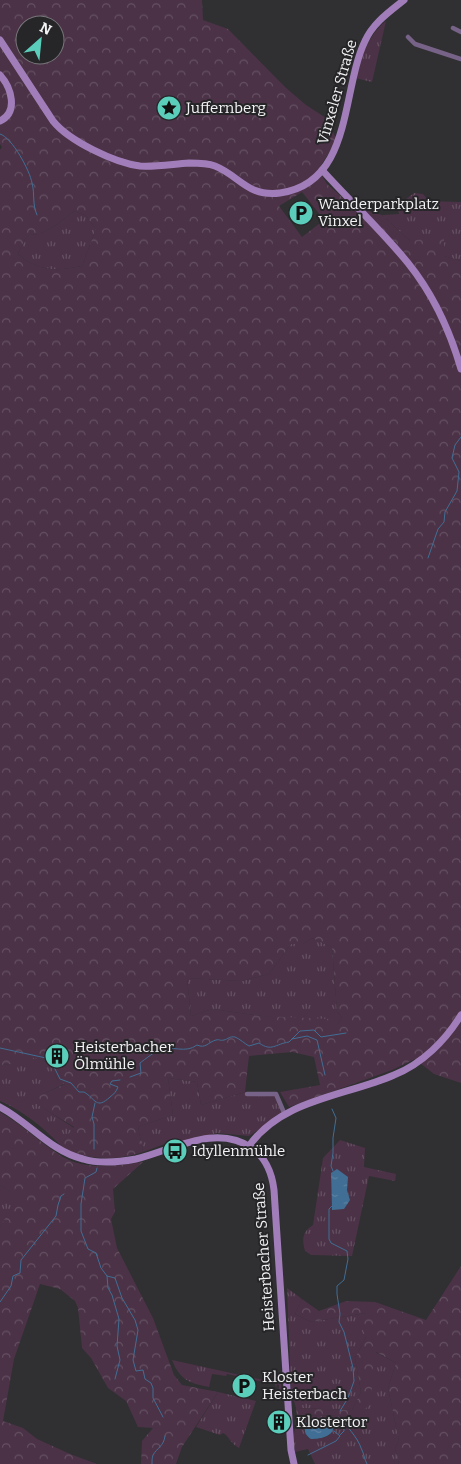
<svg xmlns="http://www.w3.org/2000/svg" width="461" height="1464" viewBox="0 0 461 1464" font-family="Bitter,serif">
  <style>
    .grass { fill: url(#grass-tufts); fill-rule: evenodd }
    .forest { fill: url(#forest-crowns); fill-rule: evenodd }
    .water { fill: url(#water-ripples) }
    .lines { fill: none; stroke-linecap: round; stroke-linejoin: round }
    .stream { stroke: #416e94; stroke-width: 1 }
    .minor { stroke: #786388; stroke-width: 4.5 }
    .secondary { stroke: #a17eb9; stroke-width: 7 }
    .labels { text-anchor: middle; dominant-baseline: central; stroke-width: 4; stroke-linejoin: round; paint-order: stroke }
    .street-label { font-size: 15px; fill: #f3f3f5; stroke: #262528 }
    .poi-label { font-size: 15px; fill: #f3f3f5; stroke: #262528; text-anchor: start }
  </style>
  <defs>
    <pattern id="grass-tufts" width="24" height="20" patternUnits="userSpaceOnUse" patternTransform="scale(1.25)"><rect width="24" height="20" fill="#4b3247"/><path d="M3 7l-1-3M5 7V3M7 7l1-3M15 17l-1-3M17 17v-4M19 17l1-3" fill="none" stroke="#655062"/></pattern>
    <pattern id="forest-crowns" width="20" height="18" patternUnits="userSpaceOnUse" patternTransform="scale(1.25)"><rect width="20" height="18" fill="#4b3247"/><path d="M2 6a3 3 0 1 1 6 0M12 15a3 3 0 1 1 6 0" fill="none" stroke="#655062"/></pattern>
    <pattern id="water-ripples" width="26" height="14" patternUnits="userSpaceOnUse" patternTransform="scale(1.25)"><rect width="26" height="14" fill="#416e94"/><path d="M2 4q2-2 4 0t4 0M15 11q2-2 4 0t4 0" fill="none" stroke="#5d83a4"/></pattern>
  </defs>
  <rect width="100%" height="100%" fill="#302f32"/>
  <!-- grass -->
  <g class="grass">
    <path d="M386,21L372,82L355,78C362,57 368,35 386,21Z"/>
    <path d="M414,193L423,194L429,201L461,202V261L444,256L410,241L382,215L399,214L397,206Z"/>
    <path d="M74,211L85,215L96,229L82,266C57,271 38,272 18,254L25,239L29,235C47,235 61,221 74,211Z"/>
    <path d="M312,938L332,947L337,1012L342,1017L338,1024L262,1016L212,1009L191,1016L187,978L242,981L269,974L291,944H303Z"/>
    <path d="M17,1054C39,1059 50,1057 58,1081L66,1083L31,1100L74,1128L60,1145C43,1127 22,1110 0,1101V1065L11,1064Z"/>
    <path d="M168,1078L197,1082L201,1105L245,1092L246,1096L271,1094L276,1096L282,1114L249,1136L217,1133L188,1141L170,1142L143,1152L138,1127L173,1115Z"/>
    <path d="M340,1140L365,1148L364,1167L396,1174L395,1181L369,1176L352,1256L311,1255L305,1251C302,1239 302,1232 313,1225L323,1158ZM331,1180L347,1190L350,1200L332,1210Z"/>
    <path d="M0,1185L19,1197L0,1227Z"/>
    <path d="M287,1288L302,1299L295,1314L311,1322L366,1313V1337L355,1358L361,1392L352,1410L296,1408L291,1391Z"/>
    <path d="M375,1352L396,1363L388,1388L399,1441L395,1448L399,1464H315L308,1449L295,1452L293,1439L297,1417L319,1415L354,1417ZM310,1421L333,1424C334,1439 320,1439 308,1438L304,1430L306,1423Z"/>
    <path d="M172,1360L281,1384L282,1394L281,1398L283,1400H278L279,1385L277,1384L276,1388L275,1384L266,1382L264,1385V1382L251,1379L248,1382L249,1378L243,1377L241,1380V1377L227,1374L226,1376L212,1374L209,1387C189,1383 180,1380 172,1360Z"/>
    <path d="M218,1392L256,1401L239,1448C231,1444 229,1436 223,1433L220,1435L196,1427Z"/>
  </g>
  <!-- forest -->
  <g class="forest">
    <path d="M0,0H202L203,20L228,29L286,88L306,105L326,118L337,140L318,170L327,184L343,198L359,208L382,215L410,241L444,236V256L461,261V1083L434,1074L415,1059L392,1070L289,1107L280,1092L320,1085L314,1057L292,1052L249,1056L245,1092L201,1105L197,1082L168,1078L173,1115L138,1127L143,1152C117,1161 82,1161 60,1145L74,1127L30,1100L65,1084L58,1081C50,1057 39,1059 18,1055L12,1064L0,1065V150L2,147L0,144ZM25,25H55V55H25ZM302,192L324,220L302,237L279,206ZM74,211L85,215L96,229L82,266C57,271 38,272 18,254L25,239L29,235C47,235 61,221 74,211ZM312,938L332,947L337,1012L342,1017L338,1024L330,1019L262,1016L212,1009L191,1016L187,978L242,981L269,974L291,944H303Z"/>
    <path d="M0,1112C23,1125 41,1144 63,1157C87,1171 118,1165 143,1162L113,1189L115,1212L111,1219L117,1248L153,1318L174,1375L182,1385L218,1392L182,1447L176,1464H141L142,1441L153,1428L138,1427L126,1401L108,1388L91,1358L82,1348L78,1308L75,1301L60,1289L40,1284L14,1359L3,1421L23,1428L37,1439L70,1454L97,1464H0V1227L18,1197L0,1185Z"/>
    <path d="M461,1266V1464H399L395,1448L399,1441L388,1388L396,1363L376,1352L370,1405L354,1417L319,1415L297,1417L296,1408L352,1410L361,1392L355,1358L366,1337L362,1328L366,1313L311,1322L295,1314L302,1299L319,1311L346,1301L375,1302L426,1320Z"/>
  </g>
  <!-- water -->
  <g class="water">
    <path d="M337,1169L348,1177L347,1190L350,1200L344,1209L332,1210L331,1173Z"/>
    <path d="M310,1421L333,1424C336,1436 321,1439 311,1439C305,1436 303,1429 306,1423Z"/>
  </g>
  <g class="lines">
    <!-- stream -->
    <g class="stream">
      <path d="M0,134C12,137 30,171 32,183C35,194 32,204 37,215"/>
      <path d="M428,558L438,529L444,522L445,512L457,491L459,472L452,458L455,445L461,437"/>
      <path d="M292,1039L307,1036L317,1040L325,1075"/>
      <path d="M0,1048L46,1058L55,1069L60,1079L71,1083L79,1092H84C96,1099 96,1110 110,1097C114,1094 116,1092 118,1087L110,1084L112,1081L120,1080"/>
      <path d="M130,1077L141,1073L140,1063C144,1060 157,1050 159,1050C173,1045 185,1054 197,1045C206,1049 208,1042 216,1040C220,1039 219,1041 224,1040C228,1039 230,1036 235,1037C240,1039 245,1044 249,1046L259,1043C272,1052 275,1044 289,1042L300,1031L314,1030L321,1037L346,1033"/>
      <path d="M332,1109L336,1118L333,1138V1153L331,1166L333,1171"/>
      <path d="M94,1149V1124L92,1117L95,1103"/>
      <path d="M97,1168L96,1172L85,1178L81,1204V1231L88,1249L96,1253L101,1268L107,1276L115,1278L122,1298L135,1320L138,1330L133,1360L136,1371L143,1370L145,1379L151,1383L153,1388V1398L163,1417"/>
      <path d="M332,1206L329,1209V1239L331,1243L347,1251L348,1259L344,1280L337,1286V1294L340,1314L339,1322L344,1332L353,1368L354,1381L348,1398L340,1411"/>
      <path d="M107,1276L108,1288L112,1295L119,1319L117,1346L120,1360L115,1379"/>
      <path d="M0,1302L11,1286L13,1276L20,1273L21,1260L56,1216L58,1205L61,1196L64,1194"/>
      <path d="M339,1417C346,1425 358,1438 361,1448C364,1453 364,1459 367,1464"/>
      <path d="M340,1435L344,1431V1423"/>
      <path d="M308,1455L336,1441L340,1436L334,1431"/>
      <path d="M152,1464C152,1461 152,1458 153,1455C157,1448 164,1446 165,1436"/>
    </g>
    <!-- minor -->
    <g class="minor">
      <path d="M453,28L461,32"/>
      <path d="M408,37L415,44L461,59"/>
      <path d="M247,1094H276L285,1115"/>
    </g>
    <!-- secondary -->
    <g class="secondary">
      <path d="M0,40L53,121C69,141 115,163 140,166C156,167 173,164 189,163C198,163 207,163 215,166C240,176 247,197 280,193C353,183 341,91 365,41C373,23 389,12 404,0"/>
      <path d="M0,75C11,87 19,112 0,121"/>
      <path d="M322,170C350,201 381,230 408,263C433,294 450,331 461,369"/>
      <path d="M0,1107C29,1122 50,1151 83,1159C99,1164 120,1162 136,1159C173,1150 216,1123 252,1148C266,1158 272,1173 274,1190L291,1450L294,1464"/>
      <path d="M249,1146C282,1099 346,1096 394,1075C422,1064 446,1040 461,1015"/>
    </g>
  </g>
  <!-- icons -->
  <defs>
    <symbol id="sight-disc" viewBox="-11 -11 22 22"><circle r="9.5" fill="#5bcebb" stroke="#262528"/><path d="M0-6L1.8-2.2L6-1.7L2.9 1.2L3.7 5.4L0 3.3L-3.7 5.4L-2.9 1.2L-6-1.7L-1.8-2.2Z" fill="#111"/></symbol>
    <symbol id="parking-disc" viewBox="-11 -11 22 22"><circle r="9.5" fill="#5bcebb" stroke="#262528"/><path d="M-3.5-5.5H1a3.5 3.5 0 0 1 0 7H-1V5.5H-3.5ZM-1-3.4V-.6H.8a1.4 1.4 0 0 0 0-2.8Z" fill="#111"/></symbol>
    <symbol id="building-disc" viewBox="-11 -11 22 22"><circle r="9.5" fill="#5bcebb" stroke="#262528"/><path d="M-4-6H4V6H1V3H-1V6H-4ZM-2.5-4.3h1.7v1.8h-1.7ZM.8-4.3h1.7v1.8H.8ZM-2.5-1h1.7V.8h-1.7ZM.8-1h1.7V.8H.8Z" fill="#111"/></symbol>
    <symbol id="bus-disc" viewBox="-11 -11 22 22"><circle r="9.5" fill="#5bcebb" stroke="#262528"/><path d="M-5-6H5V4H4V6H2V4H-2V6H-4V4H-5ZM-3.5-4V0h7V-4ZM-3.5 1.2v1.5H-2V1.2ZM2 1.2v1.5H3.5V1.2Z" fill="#111"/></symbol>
  </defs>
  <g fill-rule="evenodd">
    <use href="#sight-disc" x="155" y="94" width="28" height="28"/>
    <use href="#parking-disc" x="287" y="199" width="28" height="28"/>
    <use href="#building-disc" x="43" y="1042" width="28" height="28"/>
    <use href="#bus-disc" x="161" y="1137" width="28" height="28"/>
    <use href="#parking-disc" x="230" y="1372" width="28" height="28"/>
    <use href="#building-disc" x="265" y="1408" width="28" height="28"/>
  </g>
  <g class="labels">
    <!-- street labels -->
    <g class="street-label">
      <text transform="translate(337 92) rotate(-74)">Vinxeler Straße</text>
      <text transform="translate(264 1257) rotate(-94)">Heisterbacher Straße</text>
    </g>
    <!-- poi labels -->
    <g class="poi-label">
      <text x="186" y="108">Juffernberg</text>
      <text x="318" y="204">Wanderparkplatz<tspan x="318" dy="17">Vinxel</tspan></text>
      <text x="74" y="1047">Heisterbacher<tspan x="74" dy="17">Ölmühle</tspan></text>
      <text x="192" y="1151">Idyllenmühle</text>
      <text x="262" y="1377">Kloster<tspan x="262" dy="17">Heisterbach</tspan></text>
      <text x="296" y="1422">Klostertor</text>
    </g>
  </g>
  <!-- north arrow -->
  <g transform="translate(40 40) rotate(27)"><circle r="24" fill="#262528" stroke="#78777a"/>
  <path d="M0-4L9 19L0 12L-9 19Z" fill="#5bcebb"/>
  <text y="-8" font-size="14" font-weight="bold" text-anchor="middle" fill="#f3f3f5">N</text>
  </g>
</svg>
